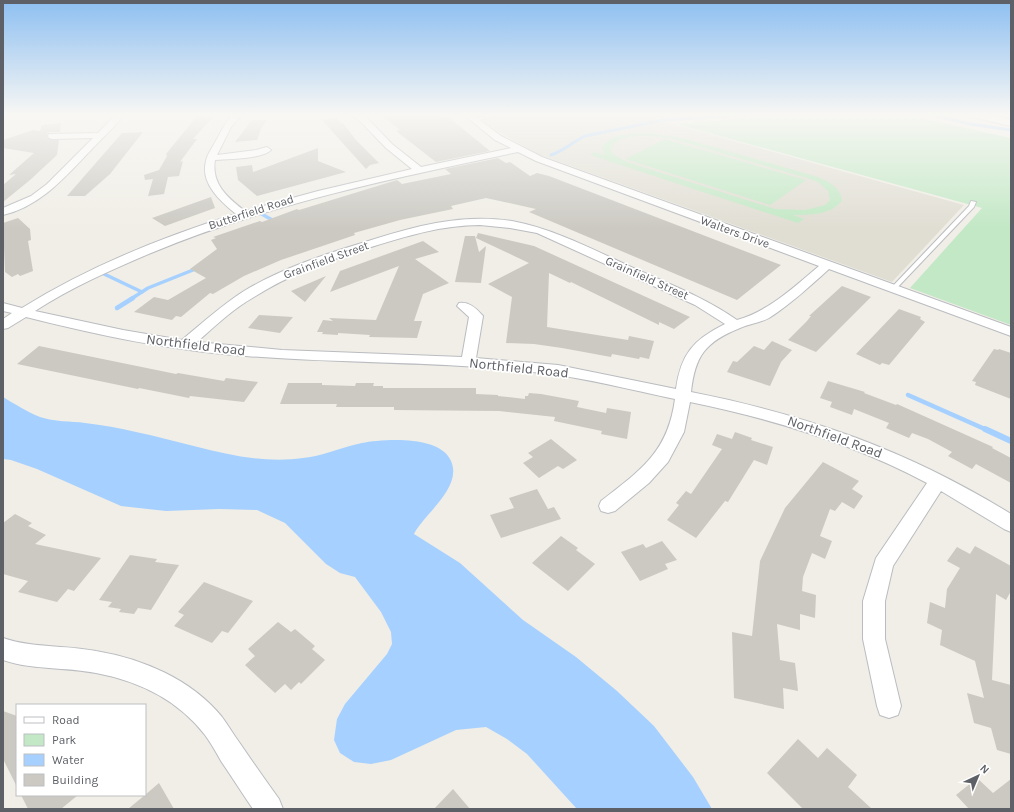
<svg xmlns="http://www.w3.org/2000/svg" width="1014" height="812" viewBox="0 0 1014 812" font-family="Karla,sans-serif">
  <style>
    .education { fill: #e0ded3 }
    .green { fill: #c2e8c5; fill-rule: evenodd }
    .water { fill: #a6d0ff }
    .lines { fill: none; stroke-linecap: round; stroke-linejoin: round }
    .stream-far3 { stroke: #a6d0ff; stroke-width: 3 }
    .stream-far2 { stroke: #a6d0ff; stroke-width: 3.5 }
    .stream-far1 { stroke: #a6d0ff; stroke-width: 4.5 }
    .stream { stroke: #a6d0ff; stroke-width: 6 }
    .building { fill: #cbc9c2 }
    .lane-casing { stroke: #babcc1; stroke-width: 2 }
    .street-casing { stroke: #babcc1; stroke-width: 2 }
    .secondary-casing { stroke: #bbbdc3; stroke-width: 2 }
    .lane { fill: #fff; fill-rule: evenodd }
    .street { fill: #fff; fill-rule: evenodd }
    .secondary { fill: #fff; fill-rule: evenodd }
    .labels { text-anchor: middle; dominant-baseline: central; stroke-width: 3.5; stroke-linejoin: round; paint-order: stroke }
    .far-street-label { font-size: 12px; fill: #5d6066; stroke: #fff }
    .street-label { font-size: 14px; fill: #5d6066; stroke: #fff }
  </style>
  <rect width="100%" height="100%" fill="#f0eee6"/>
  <!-- education -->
  <path class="education" d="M474,115H688L655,119L964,205L892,282L538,154L497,131Z"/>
  <!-- green -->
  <g class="green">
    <path d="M766,115H907L1011,138V325L910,288L982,208L676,124L750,118Z"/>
    <path d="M648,133L683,138L818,177C829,182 840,187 842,200C832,215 810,215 793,215L804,219L798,223L590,155L595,152L604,155L602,147C611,133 633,133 648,133ZM636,136H648L669,138L810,179L818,182L828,191L830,200L825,205L805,210L775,209L627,162L616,156L611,151C614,139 626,138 636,136Z"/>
    <path d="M665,139L806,180L770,205L625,159Z"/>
  </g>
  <!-- water -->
  <path class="water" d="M3,397C15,404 27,412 40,417C54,422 71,421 85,423C102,425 120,428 136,432C191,443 246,466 303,458C323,456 342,447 362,443C384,439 440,435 451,461C461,483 435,506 423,521C420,525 416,529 414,534L460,563L523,620L576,657L617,691L654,726L693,777L712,809H577L527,754L507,739L486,727L456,730L391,760L371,764L354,762L340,753L334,740L337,719L345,704L387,654L392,644L391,632L381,612L355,577L340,573L326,564L285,523L257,510L219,509L166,511L121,506L37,469L11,460L3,459Z"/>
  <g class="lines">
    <!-- stream-far3 -->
    <g class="stream-far3">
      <path d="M932,115L970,124L1011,130"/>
      <path d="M551,155C565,150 572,142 585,136L663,120L741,115"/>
    </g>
    <!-- stream-far2 -->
    <g class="stream-far2">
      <path d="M258,212L276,222"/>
      <path d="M102,273L142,292"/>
      <path d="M131,299L148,288L198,268"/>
    </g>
    <!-- stream-far1 -->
    <g class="stream-far1">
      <path d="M117,308L133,298"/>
      <path d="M908,395L987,430"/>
    </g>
    <!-- stream -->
    <path class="stream" d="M985,429L1011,441"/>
  </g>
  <!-- building -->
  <g class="building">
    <path d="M381,115H446L490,151L436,162L396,131L400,130Z"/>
    <path d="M197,116H214L193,139H197L180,162L183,161L179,176L168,177L164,194L148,196L153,179L145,180L144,175L159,170L167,156L166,154Z"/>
    <path d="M337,118L341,123H343L356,140L379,163L370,165L366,169L322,120Z"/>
    <path d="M252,120H267L261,129L257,140L235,142Z"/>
    <path d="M61,123L60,132H49L47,135L49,139L59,140L57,155L30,180L3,202V185L16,174L9,175L34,153L3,148V140L33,130L40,131L42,125Z"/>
    <path d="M143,132L110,174L85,196H67L122,133Z"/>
    <path d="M318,148V161L346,172L257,196L238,180L236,167L252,165L253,172Z"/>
    <path d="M498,158L506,163L510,162L530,176L537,173L549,176L781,265L737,300L529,212L536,209L486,198L451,206L453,209L400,220L354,233L355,235L281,260L244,276L213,294L210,293L181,317L176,316L172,320L134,312L154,297L168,300L206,278L190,269L217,249L211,240L216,238L213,237L260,221L262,222L297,209L299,210L397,180L402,184L451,174L445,169Z"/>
    <path d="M211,197L215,208L165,226L152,218Z"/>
    <path d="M18,218L30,229L31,240L28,241L33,271L20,276L18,274L12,277L5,272L3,223Z"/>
    <path d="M478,233L534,246L690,317L674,329L659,322V325L571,282L570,283L549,273L547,327L628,340L629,336L654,341L649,359L640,357L639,359L612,354L611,357L562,348L534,344L506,343L512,297L488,284L529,263L476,238Z"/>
    <path d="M465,236H475L479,252L486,246L481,283L455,282Z"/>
    <path d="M423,241L439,252L415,259L449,283L423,294L414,321H422L417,338L369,337L370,335L338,333V335L322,334L323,332H317L323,320L333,321L329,318L376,320L399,266L330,292L340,271Z"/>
    <path d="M326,276L305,302L291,291Z"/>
    <path d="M842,286L871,297L816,352L788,340L807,321L811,316H809Z"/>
    <path d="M899,309L921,317L920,319L925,322L889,365L882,363L880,365L856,354Z"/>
    <path d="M259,315L293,317L280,333L248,328Z"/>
    <path d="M772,341L792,350L781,362L770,386L727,372L733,361L737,362L754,346L764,350Z"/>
    <path d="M39,346L176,374L178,373L224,381L226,378L258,382L244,402L190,396L189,398L139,388L138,389L17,364Z"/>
    <path d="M994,349L998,350L999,349L1011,353V399L975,385L976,382L972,381Z"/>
    <path d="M828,381L865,392L864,393L896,405L897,404L993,447L992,448L1011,458V483L976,464L972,469L948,456L952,452L928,439L912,433L909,438L886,428L889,423L854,409L852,415L830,407L832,402L820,398Z"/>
    <path d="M288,383H322V385L355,386L356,383H374L373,386H383V388H476V394L498,395V396L525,399V396H528L529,393L541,394L579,401L577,407L606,413L607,408L631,412L627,439L601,434L602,431L554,421L555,417L499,411L394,410V407H336L337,404H280Z"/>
    <path d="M735,432L752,438L751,440L773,447L767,465L754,460L728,502L725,501L696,538L667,520L679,505L676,503L686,491L691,494L722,449L712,445L717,434L732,439Z"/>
    <path d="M551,439L577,460L563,469L558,466L539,478L523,463L533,457L528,453Z"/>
    <path d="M823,462L859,481L852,489L863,496L854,509L842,502L835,511L830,509L820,536L832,541L825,559L812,553L803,577L802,591L816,595L815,618L800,614V630L777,624L780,660L795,663L798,691L783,688L784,709L734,698L732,632L752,636L760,561L785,508Z"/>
    <path d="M537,489L548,509L554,507L561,519L501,538L490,515L514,508L509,498Z"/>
    <path d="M15,514L32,523L28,526L46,535L35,544L101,558L74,591L68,589L57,602L18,592L28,581L3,574V523Z"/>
    <path d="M561,536L578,548L576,550L595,564L568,591L532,563Z"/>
    <path d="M662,541L677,560L665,564L668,569L640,581L621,552L643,544L646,548Z"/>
    <path d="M975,546L1011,566V591L1006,600L996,594L992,680L1011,685V754L997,750L991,728L974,723L967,693L984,698L975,661L940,645L942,630L927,623L930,602L945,608L947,589L960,568L947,561L957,547L970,554Z"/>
    <path d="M130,555L157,559L155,562L179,565L151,610L138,608L134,614L119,612L121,609L108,607L112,602L99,600Z"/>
    <path d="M204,582L253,601L228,633L222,631L212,643L174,626L184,615L178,612Z"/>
    <path d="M278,622L291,632L295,629L315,646L312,649L325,660L301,684L299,682L291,690L285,684L275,693L245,665L255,656L248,649Z"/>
    <path d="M3,711L17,716V787L3,759Z"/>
    <path d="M798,739L818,758L827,748L857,775L848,787L872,809H803L767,773Z"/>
    <path d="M977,778L993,793L1011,779V809H969L956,795Z"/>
    <path d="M159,783L174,809H128L145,795Z"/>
    <path d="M453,789L470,809H434Z"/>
    <path d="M21,795H78L61,809H28Z"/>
  </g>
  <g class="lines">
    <defs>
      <g id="lane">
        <path d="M490,115H499L474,121L472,120Z"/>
        <path d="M971,201L976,202L974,207L895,290H891V288L969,206Z"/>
      </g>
      <g id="street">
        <path d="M115,115H124C113,129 102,138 91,150C65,177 41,206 3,215V208L31,196L47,184L93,138L52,139L49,138L48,136L49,134L98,133Z"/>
        <path d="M232,115H241L231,127L217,155L256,150L267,147L271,150C262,159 228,159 215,160C211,184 228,198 245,211L318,191L412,169L386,148L362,123L352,115H362L368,119L392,144L421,167L511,148L495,140L464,115H473L501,136L542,157L1011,327V336L829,269C810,286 791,304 769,318C760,323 749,324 740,328C705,342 695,356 691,392C808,415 909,451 1011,514V532L1004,529L941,491L893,566L885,601V639L901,706L898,715L889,718L880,715L877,706L863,639V601L876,558L927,483C852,443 773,419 690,402L684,432L668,462L649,483L615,511L608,513L601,511L599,506L601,501C641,470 668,452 675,399C631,390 587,378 542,373C444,361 345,364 246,356C172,351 98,335 26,317L8,328L3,329V319L12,313L3,311V303L22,308C88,267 162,237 236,214C220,201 200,183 206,161C207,155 211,150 214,144C220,134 224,124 232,115ZM518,152L536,161L819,266C794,287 769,311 737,320C704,297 667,283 631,267C592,249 554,229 512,221C459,213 412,227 362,243C322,255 281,269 244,291C222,305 202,323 182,340L123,330L35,311C72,287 111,270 151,253C269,204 393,178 518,152ZM480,225L510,228L537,233L695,305L725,324C693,340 681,354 676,389L558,365L476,358L483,316C477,309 469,301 459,303L457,306L469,317L462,357L282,350L197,342C215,326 233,309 254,297C290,274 330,260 371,247C407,236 442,225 480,225Z"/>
        <path d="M3,638C32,648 65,645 96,651C143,659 191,679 222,717C228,725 233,734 239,742C252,761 265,780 279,799L283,809H253C242,793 232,777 221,761C216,752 211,743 205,735C178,700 139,681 96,673C66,667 32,670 3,660Z"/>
      </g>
      <path id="secondary" d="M971,115H992L1011,120V126L972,117Z"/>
    </defs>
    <!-- lane casing -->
    <use href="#lane" class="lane-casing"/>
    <!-- street casing -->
    <use href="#street" class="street-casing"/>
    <!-- secondary casing -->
    <use href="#secondary" class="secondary-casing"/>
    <!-- lane -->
    <use href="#lane" class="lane"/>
    <!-- street -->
    <use href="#street" class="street"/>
    <!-- secondary -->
    <use href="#secondary" class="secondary"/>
  </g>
  <!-- sky -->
  <linearGradient id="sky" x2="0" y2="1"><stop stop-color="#8dbff1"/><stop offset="0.5" stop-color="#f8f7f4"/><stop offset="1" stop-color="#f8f7f4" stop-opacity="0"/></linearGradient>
  <rect width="1014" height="229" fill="url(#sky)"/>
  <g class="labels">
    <!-- far-street labels -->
    <g class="far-street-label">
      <text transform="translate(251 212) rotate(-18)">Butterfield Road</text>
      <text transform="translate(735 232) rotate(20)">Walters Drive</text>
      <text transform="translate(326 260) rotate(-20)">Grainfield Street</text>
      <text transform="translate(647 278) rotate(24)">Grainfield Street</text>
    </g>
    <!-- street labels -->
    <g class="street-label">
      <text transform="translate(196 345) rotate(7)">Northfield Road</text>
      <text transform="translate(519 368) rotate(6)">Northfield Road</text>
      <text transform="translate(835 437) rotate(20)">Northfield Road</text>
    </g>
  </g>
  <!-- border -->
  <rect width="1014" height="812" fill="none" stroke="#5d6066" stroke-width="8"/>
  <!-- legend -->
  <rect x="16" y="704" width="130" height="92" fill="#ffffff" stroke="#bebfc2"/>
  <rect x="24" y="717" width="20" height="6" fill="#ffffff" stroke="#bebfc2"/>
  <text x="52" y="724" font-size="12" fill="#5d6066">Road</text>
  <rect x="24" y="734" width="20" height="12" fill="#c2e8c5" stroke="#bebfc2"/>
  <text x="52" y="744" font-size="12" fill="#5d6066">Park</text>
  <rect x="24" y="754" width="20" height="12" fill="#a6d0ff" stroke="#bebfc2"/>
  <text x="52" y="764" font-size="12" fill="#5d6066">Water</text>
  <rect x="24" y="774" width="20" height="12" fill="#cbc9c2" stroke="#bebfc2"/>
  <text x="52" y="784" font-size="12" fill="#5d6066">Building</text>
  <!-- north arrow -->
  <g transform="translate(978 776) rotate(44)" stroke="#ffffff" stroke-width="3" paint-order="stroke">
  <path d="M0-3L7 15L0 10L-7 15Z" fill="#5d6066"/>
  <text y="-6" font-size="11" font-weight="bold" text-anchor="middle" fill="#5d6066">N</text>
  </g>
</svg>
